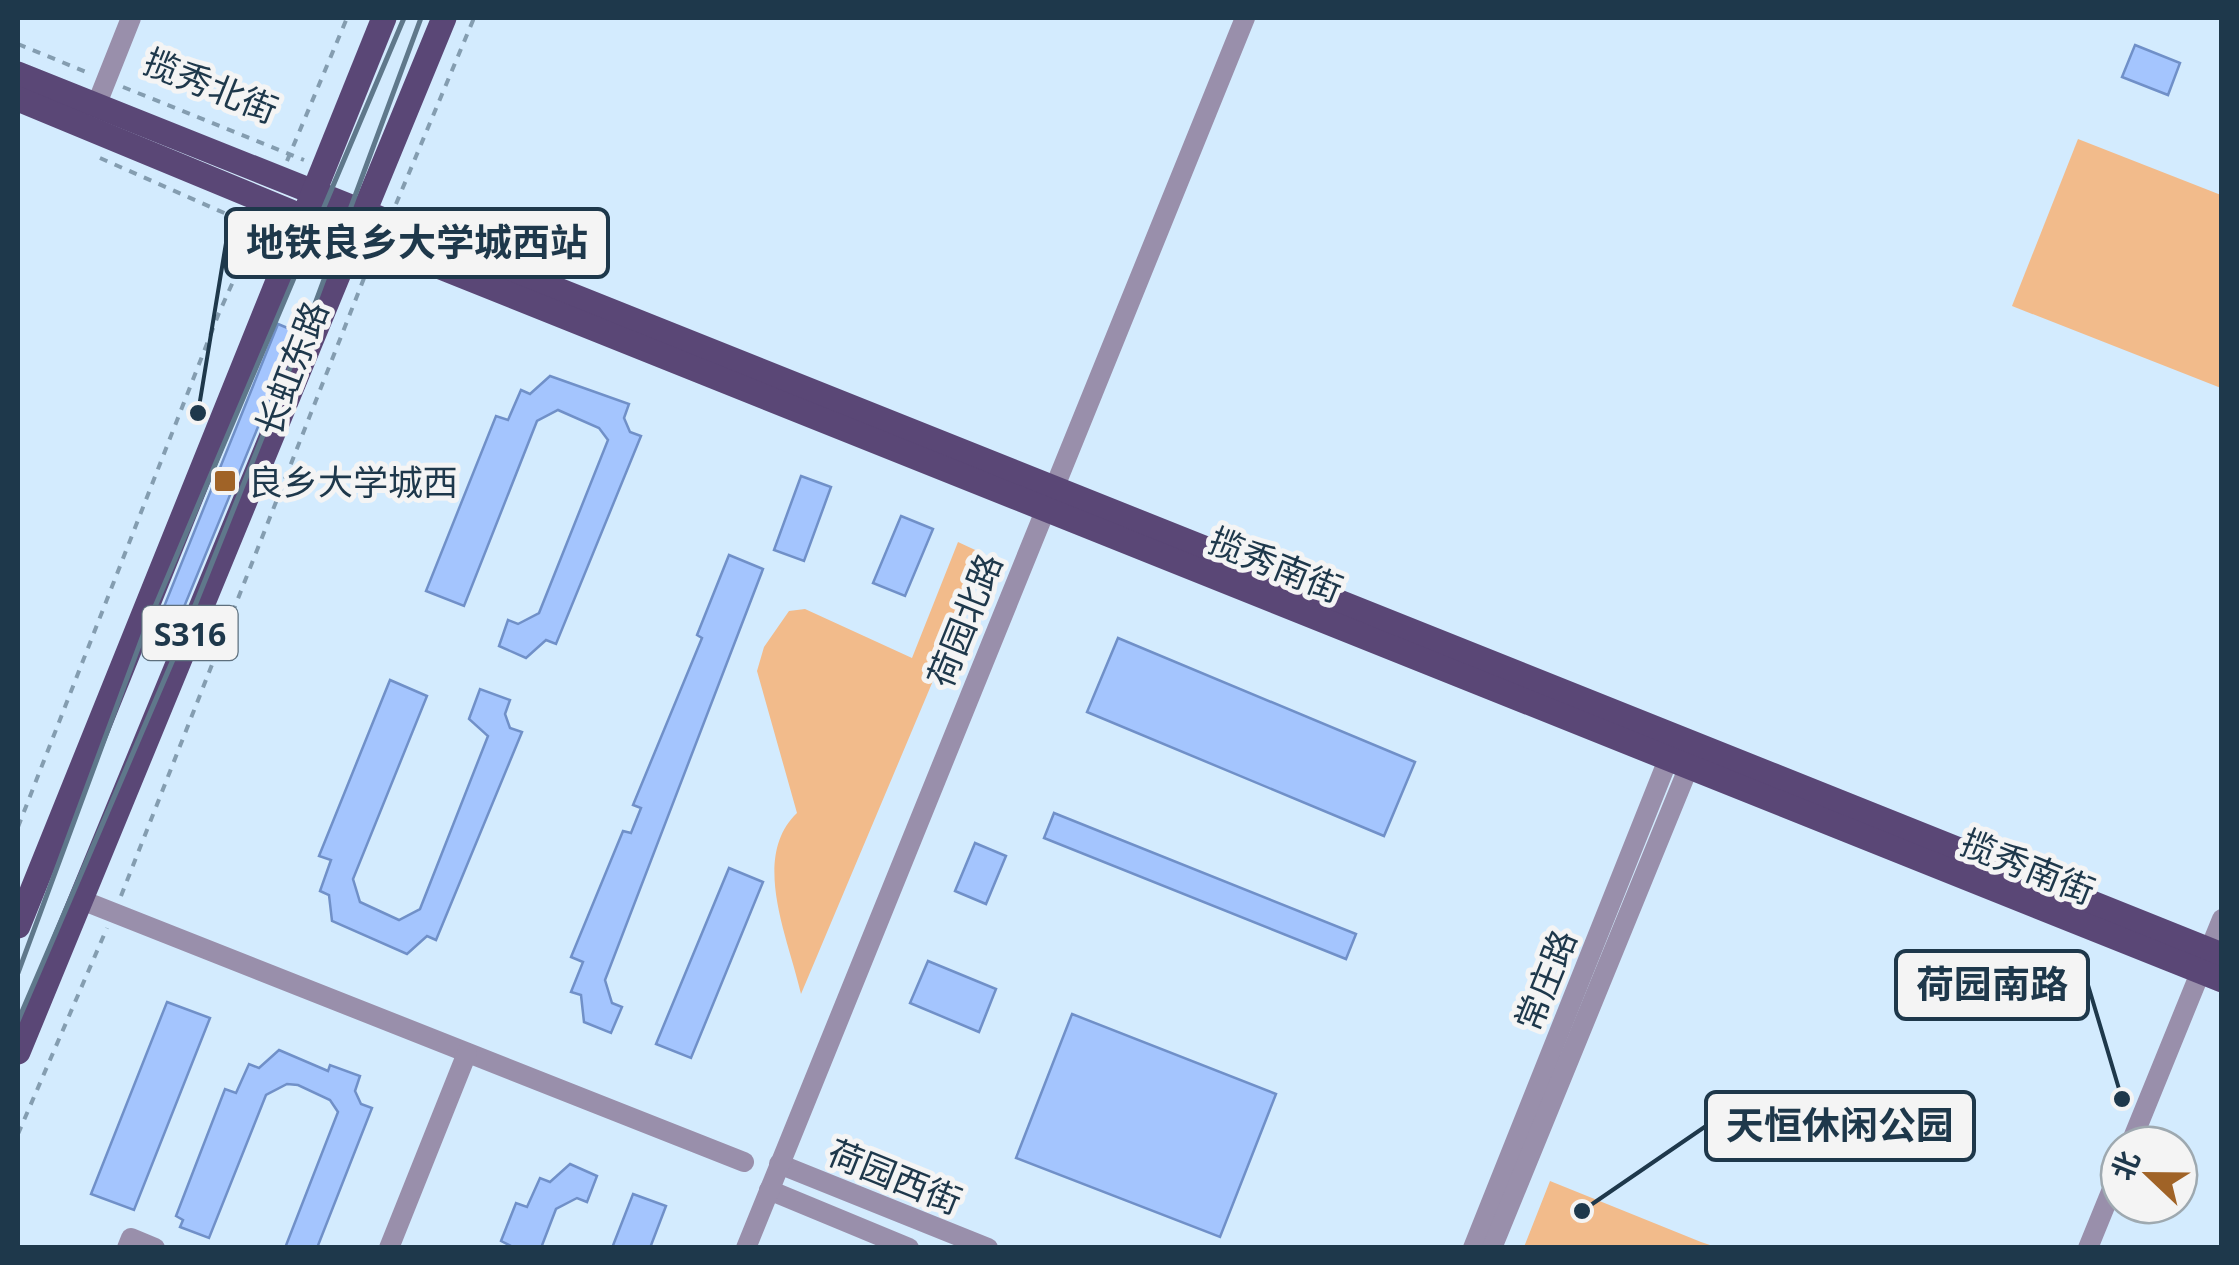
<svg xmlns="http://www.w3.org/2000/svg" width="2239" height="1265" viewBox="0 0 2239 1265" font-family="'Noto Sans','Noto Sans SC',sans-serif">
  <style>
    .green { fill: #f2bb8b }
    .building { fill: #a4c5fe; stroke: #7090c8; stroke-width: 2.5 }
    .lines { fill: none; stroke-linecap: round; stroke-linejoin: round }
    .path { stroke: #849db0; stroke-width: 4; stroke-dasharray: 8 8; stroke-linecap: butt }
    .minor { stroke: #998fab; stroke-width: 20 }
    .major { stroke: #5a4776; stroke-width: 25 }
    .rail { stroke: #5f788b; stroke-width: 5 }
    .poi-dot { fill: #a06327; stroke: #f4f4f4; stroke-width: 4 }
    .labels { text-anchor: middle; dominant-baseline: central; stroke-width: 10; stroke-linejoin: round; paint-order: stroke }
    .shield { fill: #f4f4f4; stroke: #5e707e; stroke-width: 2.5 }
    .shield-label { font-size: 32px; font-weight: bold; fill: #1e384b }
    .street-label { font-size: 35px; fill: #1e384b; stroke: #f4f4f4 }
    .poi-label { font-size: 35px; fill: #1e384b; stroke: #f4f4f4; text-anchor: start }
    .leader { fill: none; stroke: #1e384b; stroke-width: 4 }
    .callout-dot { fill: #1e384b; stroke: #f4f4f4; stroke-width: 4 }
    .callout { fill: #f4f4f4; stroke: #1e384b; stroke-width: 4 }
    .callout-label { font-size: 38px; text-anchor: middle; font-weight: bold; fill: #1e384b }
  </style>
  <rect width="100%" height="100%" fill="#d3ebfe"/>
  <!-- green -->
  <g class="green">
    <path d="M2078,139L2221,195V388L2012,306Z"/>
    <path d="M958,542L986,555L801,994C789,939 750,858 797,813L757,671L764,647L789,611L805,609L912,658Z"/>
    <path d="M1550,1181L1701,1242L1716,1247H1524Z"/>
  </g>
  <!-- building -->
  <g class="building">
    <path d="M2135,45L2180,63L2168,95L2122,77Z"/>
    <path d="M278,324L297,332L170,641L153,634Z"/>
    <path d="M550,376L629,404L624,418L630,432L641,436L556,644L546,640L526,658L499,646L508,620L518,624L539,613L608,440L599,428L558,410L537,421L464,606L426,591L496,416L508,420L521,390L530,394Z"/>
    <path d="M801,476L831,487L804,561L774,550Z"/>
    <path d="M901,516L933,529L905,596L873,583Z"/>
    <path d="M729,555L763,569L605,980L612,1003L622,1007L611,1033L584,1022L581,995L571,992L583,962L571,957L623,831L631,833L641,808L633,805L702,638L697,635Z"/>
    <path d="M1118,638L1415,762L1384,836L1087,712Z"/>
    <path d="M390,680L427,696L353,879L360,902L399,920L420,909L488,736L469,719L480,689L510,700L505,714L510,728L522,732L436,940L427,936L407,954L332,921L329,895L320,891L331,860L319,856Z"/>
    <path d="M1054,813L1356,934L1346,959L1044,838Z"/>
    <path d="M975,843L1006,856L986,904L955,891Z"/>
    <path d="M729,868L763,882L691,1058L656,1044Z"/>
    <path d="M928,961L996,989L979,1032L910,1003Z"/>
    <path d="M167,1002L210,1018L134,1210L91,1194Z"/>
    <path d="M1072,1014L1276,1094L1220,1237L1016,1158Z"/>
    <path d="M279,1050L328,1071L330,1065L360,1076L355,1091L361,1104L372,1108L317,1248H285L338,1112L330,1100L298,1085L287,1084L266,1095L209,1238L180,1227L183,1220L176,1216L225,1089L236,1093L249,1064L259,1068Z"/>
    <path d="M570,1164L597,1176L587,1202L577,1198L556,1209L541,1248H515L501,1241L516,1203L527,1207L540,1178L550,1182Z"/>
    <path d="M633,1194L666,1206L650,1248H612Z"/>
  </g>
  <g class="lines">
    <!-- path -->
    <g class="path">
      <path d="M18,44L91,74"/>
      <path d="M123,87L304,160"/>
      <path d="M100,158L274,235"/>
      <path d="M287,161L347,18"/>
      <path d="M396,204L474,18"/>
      <path d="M18,827L219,313L261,219"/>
      <path d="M121,896L370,263"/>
      <path d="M18,1134L107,928"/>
    </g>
    <!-- minor -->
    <g class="minor">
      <path d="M96,106L131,18"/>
      <path d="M79,899L744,1162"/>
      <path d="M2130,1145L2222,919"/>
      <path d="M779,1164L988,1248"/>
      <path d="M769,1190L909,1248"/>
      <path d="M127,1248L131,1238L155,1248"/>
      <path d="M389,1248L467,1053"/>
      <path d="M746,1248L1245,18"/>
      <path d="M1473,1248L1673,747"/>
      <path d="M1492,1248L1694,754"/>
      <path d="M2088,1248L2119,1172"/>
    </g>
    <!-- major -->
    <g class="major">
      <path d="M18,74L2222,955"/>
      <path d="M18,99L303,217L378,242L2222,980"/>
      <path d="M18,926L384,18"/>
      <path d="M18,1052L444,18"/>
    </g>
    <!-- rail -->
    <g class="rail">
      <path d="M18,973L143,635L404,18"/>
      <path d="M18,1021L178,648L306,328L421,18"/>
    </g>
  </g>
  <!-- markers -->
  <rect class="poi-dot" x="213" y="469" width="24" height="24" rx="5"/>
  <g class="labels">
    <!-- shield labels -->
    <rect class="shield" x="142.5" y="606" width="95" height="54" rx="8"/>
    <g class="shield-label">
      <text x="190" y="633">S316</text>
    </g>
    <!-- street labels -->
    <g class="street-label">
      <text transform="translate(211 85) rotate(22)">揽秀北街</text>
      <text transform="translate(291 368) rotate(-69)">长虹东路</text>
      <text transform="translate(1276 564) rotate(22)">揽秀南街</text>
      <text transform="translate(964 620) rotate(-68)">荷园北路</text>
      <text transform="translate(2028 866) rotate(22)">揽秀南街</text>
      <text transform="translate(1545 980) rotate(-68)">常庄路</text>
      <text transform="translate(895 1176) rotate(22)">荷园西街</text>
    </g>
    <!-- poi labels -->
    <g class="poi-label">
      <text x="248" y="481">良乡大学城西</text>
    </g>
  </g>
  <!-- callouts -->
  <path class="leader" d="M198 413L226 243M2122 1099L2088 985M1582 1211L1706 1126"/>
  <g class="callout-dot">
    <circle cx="198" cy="413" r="10"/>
    <circle cx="2122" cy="1099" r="10"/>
    <circle cx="1582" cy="1211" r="10"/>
  </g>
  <g class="callout">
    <rect x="226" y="209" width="382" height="68" rx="10"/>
    <rect x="1896" y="951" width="192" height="68" rx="10"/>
    <rect x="1706" y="1092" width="268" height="68" rx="10"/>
  </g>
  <g class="callout-label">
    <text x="417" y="256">地铁良乡大学城西站</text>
    <text x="1992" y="998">荷园南路</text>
    <text x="1840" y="1139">天恒休闲公园</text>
  </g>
  <!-- border -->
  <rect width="2239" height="1265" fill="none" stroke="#1e384b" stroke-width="40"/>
  <!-- north arrow -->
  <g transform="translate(2149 1175) rotate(292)"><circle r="48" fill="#f4f4f4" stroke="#9ea9b0" stroke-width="2.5"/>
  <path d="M0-8L18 38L0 25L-18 38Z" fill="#a06327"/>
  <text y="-15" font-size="28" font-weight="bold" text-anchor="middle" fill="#1e384b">北</text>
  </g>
</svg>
